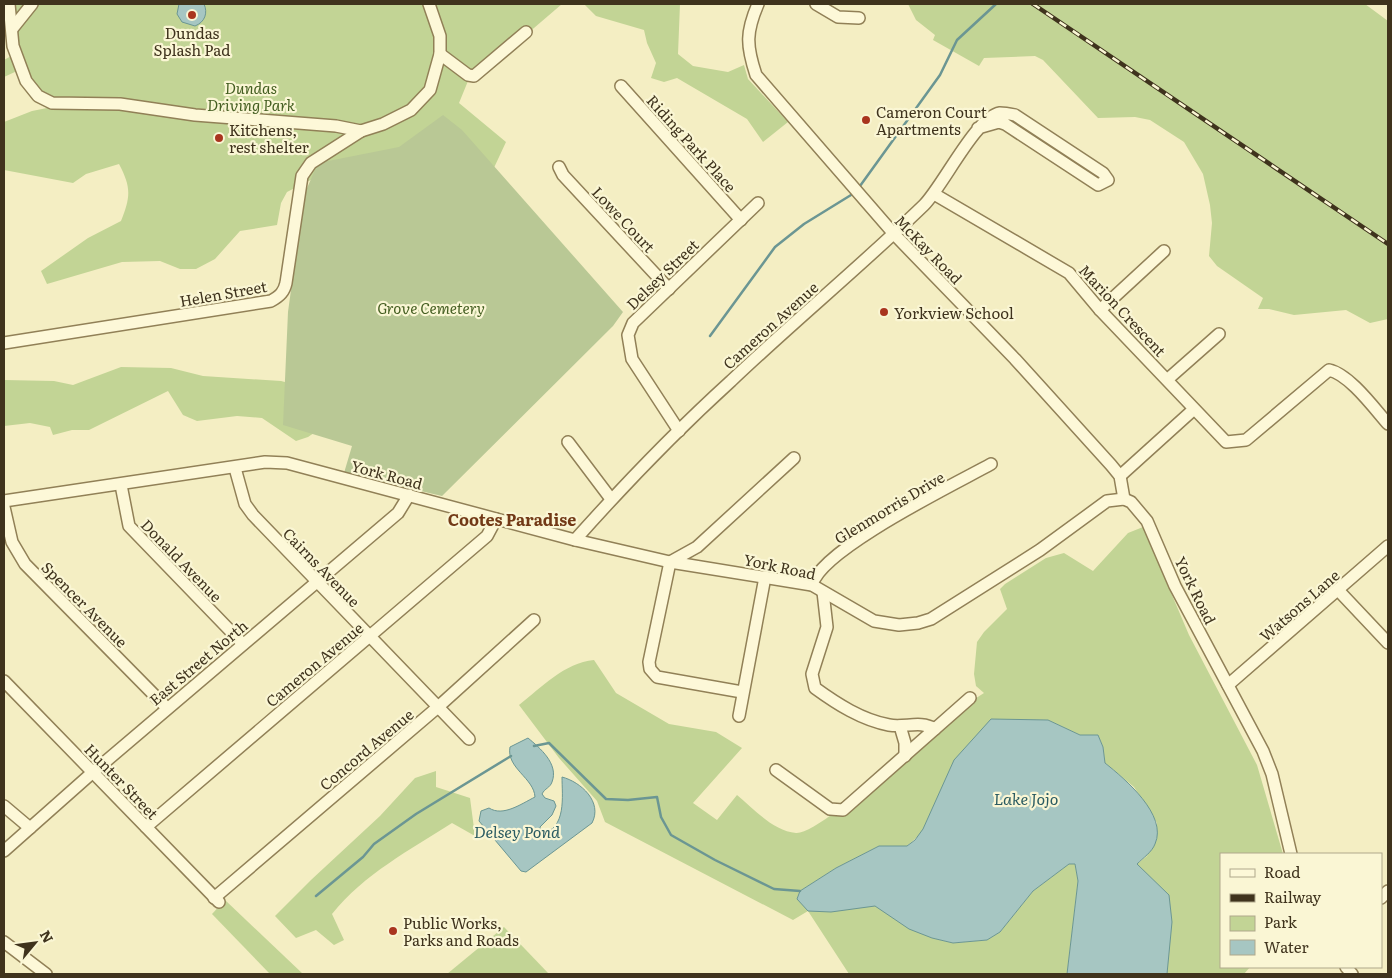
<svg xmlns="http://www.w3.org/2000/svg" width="1392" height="978" viewBox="0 0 1392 978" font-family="Literata,serif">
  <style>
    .green { fill: #c2d495 }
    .cemetery { fill: #b9c895 }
    .water { fill: #a6c6c2; stroke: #6b9693 }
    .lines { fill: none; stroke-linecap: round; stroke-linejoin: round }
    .stream { stroke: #6b9693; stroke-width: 2.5 }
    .minor-casing { stroke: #918057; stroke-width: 14 }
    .minor { stroke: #fdf8d8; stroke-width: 11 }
    .rail-casing { stroke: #3f331d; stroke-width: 4.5 }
    .rail { stroke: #faf6d4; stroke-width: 2.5; stroke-dasharray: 8; stroke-linecap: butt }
    .poi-dot { fill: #a9351e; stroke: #faf6d4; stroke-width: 2 }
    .labels { text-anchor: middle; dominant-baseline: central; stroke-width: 4.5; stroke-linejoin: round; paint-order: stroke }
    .poi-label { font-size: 15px; fill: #3f331d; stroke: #faf6d4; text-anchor: start }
    .park-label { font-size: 15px; font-style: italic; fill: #445e21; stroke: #faf6d4 }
    .street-label { font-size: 15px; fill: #3f331d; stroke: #faf6d4 }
    .neighbourhood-label { font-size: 16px; font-weight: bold; fill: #723916; stroke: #faf6d4 }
    .water-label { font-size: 16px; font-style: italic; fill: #2a5b61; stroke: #faf6d4 }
  </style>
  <rect width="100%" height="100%" fill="#f4eec3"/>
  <!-- green -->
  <g class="green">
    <path d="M4,4H562L478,76L464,77L468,81L459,103L506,142L492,172L354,158L287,192L281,203L277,225L240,231L215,259L196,269H180L160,261L122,262L47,284L41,271L88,238L121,221C131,196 131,187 119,164L86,174L73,183L4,170V122L32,111L47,108H87L51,103L17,71L4,77V60L13,55L4,29Z"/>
    <path d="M584,4H680L678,54L693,66L728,72L744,65L748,79L788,122L763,142L747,119L677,78L664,82L651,78L656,63L647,43L644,30L596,16Z"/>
    <path d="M908,4H1365L1388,21V319L1370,323L1346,310L1294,315L1269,309H1258L1263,298L1217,266L1209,256L1212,223L1210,205L1203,174L1184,142L1150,120L1135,117L1098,118L1043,60L1035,56L984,58L979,66L933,40L935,35L916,20Z"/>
    <path d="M121,367L171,368L203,376L281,381L331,394L339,416L308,437L296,441L262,418L237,416L197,421L183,415L168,391L89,430H72L53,435L50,427L30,423L4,426V380L54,381L73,385Z"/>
    <path d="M1143,527L1189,635L1257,765L1283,854H1221V967H1250L1244,974H1167L1168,950L1137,864L1147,856L1157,823L1134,787L1105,763L1103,747L1098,735H1080L1048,720L907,846H879L836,868L800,891L797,899L875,906L932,938L953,943L987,940L1000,932L1033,891L1069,864H1075L1078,881L1067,974H849L808,911L793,920L605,822L597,801L559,758L519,705C542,687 564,663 594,660L616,693L669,724L716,732L742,748L693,803L717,820L737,795C754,809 773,831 796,833C820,835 917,740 942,721C956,711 970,702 984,693L976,686L974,674L977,642L984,632L1007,609L1000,589L1005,584L1046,558L1064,553L1093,571L1128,533Z"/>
    <path d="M436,771V787L470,798L475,836L452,823C410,850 364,874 332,914L344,940L334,945L316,930L296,938L275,916L311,880L380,816L415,778Z"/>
    <path d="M225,900L303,974H270L212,914Z"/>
    <path d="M504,927L549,974H447Z"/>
  </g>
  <!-- cemetery -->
  <path class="cemetery" d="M443,115L462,130L623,312L613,326L442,496L344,473L352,446L283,425L288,312L304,195L318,163L399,147Z"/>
  <!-- water -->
  <g class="water">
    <path d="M179,4H204C208,13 205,22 195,26L182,22L177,14Z"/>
    <path d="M991,719L1048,720L1080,735H1098L1103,747L1105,763C1125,779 1168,815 1155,844C1152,852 1143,858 1137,864L1169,895L1172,922L1167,974H1067L1078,881L1075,864H1069L1033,891L1000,932L987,940L953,943L932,938L909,929L875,906L831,912L808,911L797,899L800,891L836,868L879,846H907L915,840L923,829L954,760Z"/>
    <path d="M528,738C540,748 559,764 552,782C550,788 545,788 542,794L545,798L554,801L556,806L552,815L540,827L541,834C567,829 562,796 562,777C581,782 603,802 592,823L526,872L521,871L479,821L481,811L489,808C503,817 521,804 535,797C534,778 506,768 510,747Z"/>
  </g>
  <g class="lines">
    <!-- stream -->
    <g class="stream">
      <path d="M860,186L940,75L957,40L996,4"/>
      <path d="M710,336L775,247L804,224L851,195"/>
      <path d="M534,746L549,743L606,799L628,800L657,797L661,817L671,835L715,860L774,889L800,891"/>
      <path d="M316,896L363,857L374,844L416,814L511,756"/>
    </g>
    <defs>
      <g id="minor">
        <path d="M9,4L13,46L26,81L38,96L52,103L120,104L195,115L336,126L361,131L383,124L411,110L430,90L440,54V36L429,4"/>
        <path d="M758,4C746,32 746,45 756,75L894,234L1015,359L1111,465L1120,476L1124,499"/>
        <path d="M816,4L838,17L859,18"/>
        <path d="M12,29L32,4"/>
        <path d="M440,54L468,75L474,76L526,32"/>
        <path d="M621,86L741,220"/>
        <path d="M559,167L563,175L669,289"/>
        <path d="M934,194L1069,273L1100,310L1226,442L1246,440L1329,370C1349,374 1374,408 1388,424"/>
        <path d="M1100,310L1164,251"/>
        <path d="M4,343L271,301C280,296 284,292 286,283L302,176L311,163L361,131"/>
        <path d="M1168,379L1219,334"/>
        <path d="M679,431L632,359L628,335L633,323L758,203"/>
        <path d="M568,442L611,499"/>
        <path d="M235,468L245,504L253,515L469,739"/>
        <path d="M1120,476L1193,410"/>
        <path d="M121,485L129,526L243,644"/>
        <path d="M4,501L265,462L287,463L575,540L670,562L812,585L874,621L899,625L918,623L931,619L1040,550L1107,501L1124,499L1131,502L1147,521L1175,586L1263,751L1272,774L1291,854"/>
        <path d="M4,507L12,542L25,564L167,708"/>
        <path d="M575,540C624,485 676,431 731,381C794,321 861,266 924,205C943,186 976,117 1000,113C1004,113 1010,114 1015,115L1103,173L1108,180L1098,185L1005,124L999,122L978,128"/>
        <path d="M812,585C821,549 955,484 991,464"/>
        <path d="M1338,590L1388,643"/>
        <path d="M823,592L827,627L812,674L815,688C837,704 862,720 889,725C905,728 920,720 935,729"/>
        <path d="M4,681L219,902"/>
        <path d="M1228,685L1388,546"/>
        <path d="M742,692L657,677L650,669L649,662L670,562L697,547L794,458"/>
        <path d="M739,716L765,577"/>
        <path d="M900,726L905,743V756"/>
        <path d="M776,770L830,809L843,810L970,698"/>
        <path d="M4,806L30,828"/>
        <path d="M146,827L487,536L496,519"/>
        <path d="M4,851L92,773L398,513L409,495"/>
        <path d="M214,898L438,707L534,620"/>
        <path d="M1381,898L1388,891"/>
        <path d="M4,942L46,974"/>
        <path d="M1346,967L1352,974"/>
      </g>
    </defs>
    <!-- minor casing -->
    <use href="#minor" class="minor-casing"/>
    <!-- minor -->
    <use href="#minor" class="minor"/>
    <defs>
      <path id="rail" d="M1033,4L1388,244"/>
    </defs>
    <!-- rail casing -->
    <use href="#rail" class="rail-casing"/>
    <!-- rail -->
    <use href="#rail" class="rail"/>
  </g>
  <!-- markers -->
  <g class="poi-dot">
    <circle cx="192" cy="15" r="5"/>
    <circle cx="866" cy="120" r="5"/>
    <circle cx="219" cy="138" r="5"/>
    <circle cx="884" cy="312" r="5"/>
    <circle cx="393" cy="931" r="5"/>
  </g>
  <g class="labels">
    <!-- poi labels -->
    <g class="poi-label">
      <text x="192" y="32" text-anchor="middle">Dundas<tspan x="192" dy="17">Splash Pad</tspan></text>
      <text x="876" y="111">Cameron Court<tspan x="876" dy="17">Apartments</tspan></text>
      <text x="229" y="129">Kitchens,<tspan x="229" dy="17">rest shelter</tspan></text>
      <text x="894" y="312">Yorkview School</text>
      <text x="403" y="922">Public Works,<tspan x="403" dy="17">Parks and Roads</tspan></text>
    </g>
    <!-- park labels -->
    <g class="park-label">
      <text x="251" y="87">Dundas<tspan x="251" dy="17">Driving Park</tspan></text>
      <text x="431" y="307">Grove Cemetery</text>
    </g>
    <!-- street labels -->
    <g class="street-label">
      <text transform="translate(692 143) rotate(48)">Riding Park Place</text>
      <text transform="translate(624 219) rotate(47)">Lowe Court</text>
      <text transform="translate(929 249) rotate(46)">McKay Road</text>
      <text transform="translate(662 274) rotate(-44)">Delsey Street</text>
      <text transform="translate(223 293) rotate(-10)">Helen Street</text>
      <text transform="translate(1123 310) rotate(47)">Marion Crescent</text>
      <text transform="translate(770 325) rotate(-42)">Cameron Avenue</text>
      <text transform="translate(387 474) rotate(15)">York Road</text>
      <text transform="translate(889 507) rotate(-31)">Glenmorris Drive</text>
      <text transform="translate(182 560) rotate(46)">Donald Avenue</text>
      <text transform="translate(780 566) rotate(12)">York Road</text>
      <text transform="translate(322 567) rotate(46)">Cairns Avenue</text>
      <text transform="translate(1196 590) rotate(64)">York Road</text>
      <text transform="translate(85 604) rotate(45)">Spencer Avenue</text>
      <text transform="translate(1299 605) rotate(-41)">Watsons Lane</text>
      <text transform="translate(198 662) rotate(-40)">East Street North</text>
      <text transform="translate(314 664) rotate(-40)">Cameron Avenue</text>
      <text transform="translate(366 749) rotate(-40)">Concord Avenue</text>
      <text transform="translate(122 781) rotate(46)">Hunter Street</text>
    </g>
    <!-- neighbourhood labels -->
    <g class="neighbourhood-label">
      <text x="512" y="519">Cootes Paradise</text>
    </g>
    <!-- water labels -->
    <g class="water-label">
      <text x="1026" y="798">Lake Jojo</text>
      <text x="517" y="831">Delsey Pond</text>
    </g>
  </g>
  <!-- border -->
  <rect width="1392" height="978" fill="none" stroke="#3f331d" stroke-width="10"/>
  <!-- legend -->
  <rect x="1220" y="853" width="162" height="115" fill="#faf6d4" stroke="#afa88b"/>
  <rect x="1230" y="869" width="25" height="8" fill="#fdf8d8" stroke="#afa88b"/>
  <text x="1264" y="878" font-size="15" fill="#3f331d">Road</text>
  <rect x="1230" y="894" width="25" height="8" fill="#3f331d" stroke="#afa88b"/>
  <text x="1264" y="903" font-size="15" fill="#3f331d">Railway</text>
  <rect x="1230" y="916" width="25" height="15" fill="#c2d495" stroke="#afa88b"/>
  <text x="1264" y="928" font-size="15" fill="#3f331d">Park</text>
  <rect x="1230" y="940" width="25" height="15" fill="#a6c6c2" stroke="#afa88b"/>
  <text x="1264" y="953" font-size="15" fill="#3f331d">Water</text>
  <!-- north arrow -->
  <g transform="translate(35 943) rotate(61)" stroke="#faf6d4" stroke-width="4" paint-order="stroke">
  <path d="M0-4L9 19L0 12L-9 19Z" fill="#3f331d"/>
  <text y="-8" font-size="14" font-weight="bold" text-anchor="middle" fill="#3f331d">N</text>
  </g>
</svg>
